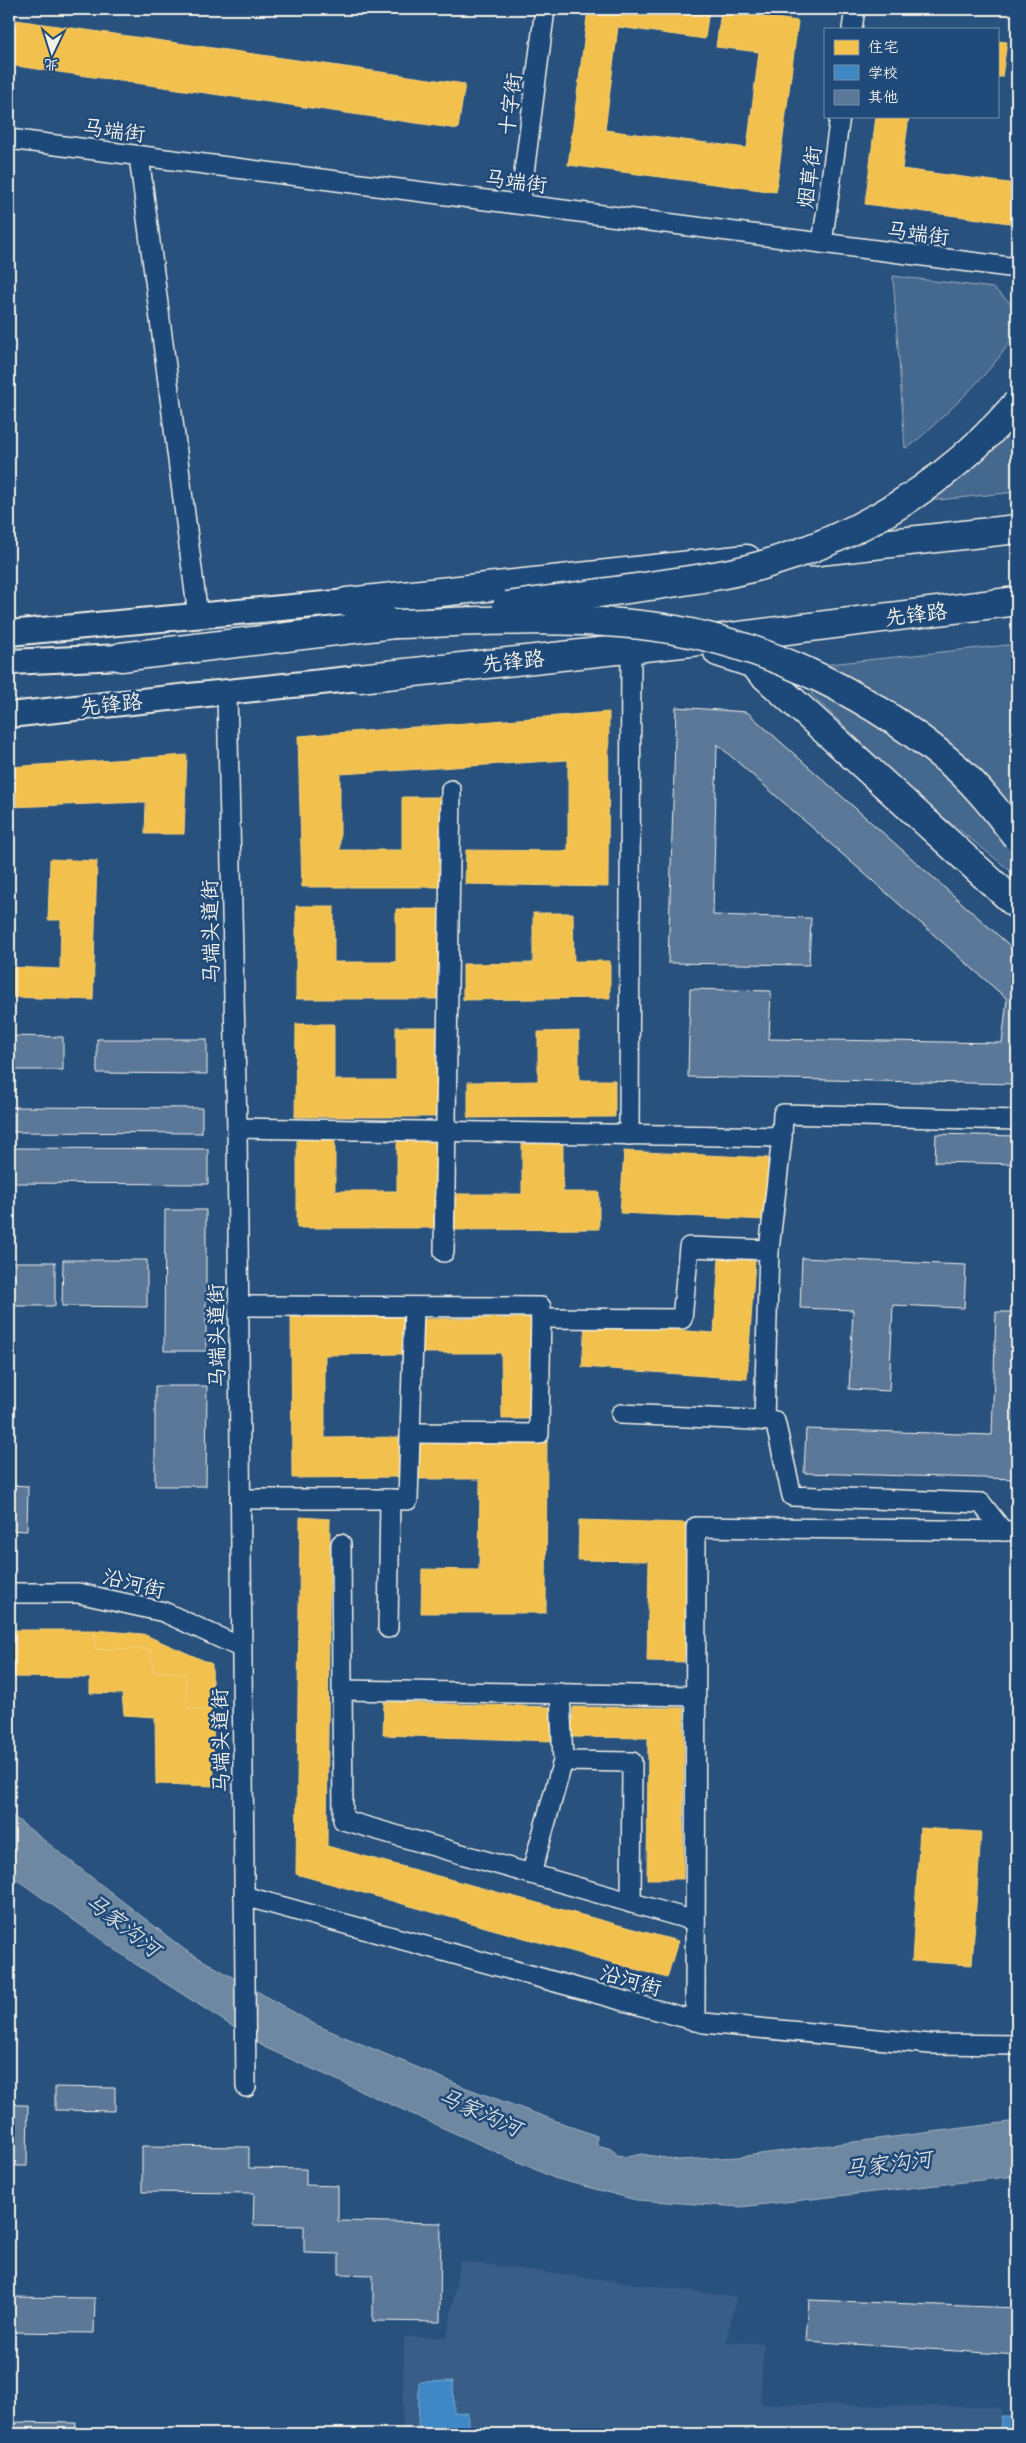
<svg xmlns="http://www.w3.org/2000/svg" width="1026" height="2443" viewBox="0 0 1026 2443" font-family="Itim,'LXGW WenKai TC',sans-serif">
  <style>
    .built { fill: #375d86 }
    .green { fill: #45688e; stroke: #9cacbb }
    .water { fill: #6e88a2; stroke: #a4b2be }
    .homes { fill: #f2c14e; stroke: #f3cf7c }
    .schools { fill: #3f88c5; stroke: #75a8d0 }
    .building { fill: #5b7899; stroke: #f4f1e8 }
    .lines { fill: none; stroke-linecap: round; stroke-linejoin: round }
    .minor-casing { stroke: #f4f1e8; stroke-width: 22 }
    .major-casing { stroke: #f4f1e8; stroke-width: 28 }
    .highway-casing { stroke: #f4f1e8; stroke-width: 31 }
    .minor { stroke: #1f4a7a; stroke-width: 19 }
    .major { stroke: #1f4a7a; stroke-width: 24 }
    .highway { stroke: #1f4a7a; stroke-width: 28 }
    .highway-bridge-casing { stroke: #f4f1e8; stroke-width: 31; stroke-linecap: butt }
    .highway-bridge { stroke: #1f4a7a; stroke-width: 28 }
    .labels { text-anchor: middle; dominant-baseline: central; stroke-width: 5; stroke-linejoin: round; paint-order: stroke }
    .street-label { font-size: 21px; fill: #f4f1e8; stroke: #1f4a7a }
    .water-label { font-size: 22px; font-style: italic; fill: #d9dcda; stroke: #1f4a7a }
  </style>
  <rect width="100%" height="100%" fill="#28517e"/>
  <filter id="ink" filterUnits="userSpaceOnUse"><feTurbulence type="fractalNoise" baseFrequency=".02" numOctaves="2"/><feDisplacementMap in="SourceGraphic" scale="10" xChannelSelector="R" yChannelSelector="G"/><feConvolveMatrix kernelMatrix="1 2 1 2 8 2 1 2 1" color-interpolation-filters="sRGB"/></filter>
  <g filter="url(#ink)">
    <!-- built -->
    <path class="built" d="M460,2261L737,2297L726,2342L764,2343L760,2404L1001,2407L1000,2434H402L404,2337H447Z"/>
    <!-- green -->
    <g class="green">
      <path d="M893,276L993,288L1015,307C1016,313 1017,320 1016,326C1010,358 938,421 913,444L905,448Z"/>
      <path d="M1017,413V492L918,502Z"/>
      <path d="M1017,644V876L918,797L811,694L820,665Z"/>
    </g>
    <!-- water -->
    <path class="water" d="M9,1813L185,1950L316,2025L464,2087L597,2136V2145L612,2149L617,2155L628,2157L641,2154L678,2160L737,2157L1017,2121V2176L741,2207L636,2200L554,2178L266,2048L134,1963L9,1874Z"/>
    <!-- homes -->
    <g class="homes">
      <path d="M588,9H709L705,39L618,27L605,130L747,148L759,52L716,47L721,11L798,21L776,192L568,165Z"/>
      <path d="M9,19L465,84L458,129L9,65Z"/>
      <path d="M997,41L1007,42L1002,77H997Z"/>
      <path d="M1017,50V86L1013,85Z"/>
      <path d="M876,116H909L902,169L1017,184V224L865,204Z"/>
      <path d="M609,712L608,887L465,884L466,850L568,851V760L340,774V850H402V797H447V887H302L298,736Z"/>
      <path d="M187,755L184,834H145L146,802L9,807V767Z"/>
      <path d="M50,859L97,861L93,1000L9,997V967L60,969L61,920H48Z"/>
      <path d="M296,906H334V962H396V909H441V999H296Z"/>
      <path d="M533,913H573L574,961H610V998L463,1000V964L533,963Z"/>
      <path d="M296,1024H334V1080H396V1027H441V1117H295Z"/>
      <path d="M579,1031V1080H615V1117L468,1118V1082L538,1081V1032Z"/>
      <path d="M297,1135L335,1136V1191H397V1138H442V1228H297Z"/>
      <path d="M563,1143V1192H599V1229L452,1230V1194H522V1144Z"/>
      <path d="M624,1151L768,1158L765,1220L620,1213Z"/>
      <path d="M719,1258L755,1261L747,1379L582,1367L585,1323L714,1333Z"/>
      <path d="M291,1317H403V1354L325,1355V1438L402,1437V1477L292,1478Z"/>
      <path d="M535,1318V1419H502L501,1353H422V1319Z"/>
      <path d="M420,1437L547,1438L546,1613H421L422,1569L479,1570L480,1479H419Z"/>
      <path d="M300,1517L330,1519L327,1846L678,1941L667,1978L296,1874Z"/>
      <path d="M579,1520L688,1523L684,1662L647,1661L649,1561L578,1560Z"/>
      <path d="M9,1630H95V1649H150L153,1671L186,1673L187,1708L213,1710L214,1786L156,1784L155,1717L124,1715L122,1694L90,1693V1678L9,1677Z"/>
      <path d="M95,1630L143,1634L212,1664L213,1710L187,1708L186,1673L153,1671L150,1649H95Z"/>
      <path d="M384,1702L552,1707L551,1741L383,1735Z"/>
      <path d="M573,1707L684,1708L683,1879H647L648,1738L572,1737Z"/>
      <path d="M920,1828L981,1832L972,1965L912,1961Z"/>
    </g>
    <!-- schools -->
    <g class="schools">
      <path d="M453,2381L454,2412L468,2413V2434H418L419,2382Z"/>
      <path d="M1001,2416H1017V2434H1000Z"/>
      <path d="M902,2428V2434H858V2429Z"/>
    </g>
    <!-- building -->
    <g class="building">
      <path d="M676,707L747,712L1017,952V1084L688,1077L690,989L771,991L769,1039L1002,1043L1007,999L717,744L713,915L811,918L809,965L668,963Z"/>
      <path d="M9,1036L63,1037V1070H9Z"/>
      <path d="M97,1039H207V1074L97,1073Z"/>
      <path d="M9,1107L202,1108V1133L9,1132Z"/>
      <path d="M936,1134L1017,1136V1164L935,1162Z"/>
      <path d="M9,1148L208,1149V1184L9,1183Z"/>
      <path d="M1017,1168V1293L1014,1292Z"/>
      <path d="M165,1210H206V1351H164Z"/>
      <path d="M802,1258L966,1265L964,1308L893,1305L889,1391L849,1389L853,1310L800,1308Z"/>
      <path d="M63,1260H147V1307L62,1306Z"/>
      <rect x="9" y="1262" width="46" height="44"/>
      <path d="M996,1312H1017V1479L804,1473L806,1429L992,1435Z"/>
      <path d="M155,1386H207L206,1486H155Z"/>
      <path d="M9,1485L28,1486L27,1531L9,1530Z"/>
      <path d="M55,2087L115,2088V2111L55,2110Z"/>
      <path d="M9,2105H28L27,2166H9Z"/>
      <path d="M142,2146L249,2147V2168L306,2169V2185L338,2186V2221L441,2223L440,2322L373,2321V2275L339,2274V2254L304,2253V2226L253,2225L254,2193L142,2192Z"/>
      <path d="M9,2297L95,2298L94,2333L9,2332Z"/>
      <path d="M809,2300L1017,2308V2355L806,2341Z"/>
      <path d="M9,2422L76,2423L75,2434H9Z"/>
    </g>
    <g class="lines">
      <defs>
        <g id="minor">
          <path d="M852,29L855,9"/>
          <path d="M9,139L1017,268"/>
          <path d="M139,156L198,616"/>
          <path d="M520,204L545,9"/>
          <path d="M822,243L840,116"/>
          <path d="M227,693L237,1128L246,2087"/>
          <path d="M237,1128L782,1137L783,1114L1017,1120"/>
          <path d="M629,1135L631,649"/>
          <path d="M769,1250L782,1137"/>
          <path d="M444,1252L451,790"/>
          <path d="M239,1306L541,1307L539,1434L411,1433"/>
          <path d="M541,1318L682,1319L689,1247L769,1250L764,1420"/>
          <path d="M621,1414L775,1421L792,1496L981,1503L1003,1531"/>
          <path d="M240,1499H390"/>
          <path d="M341,1544L343,1820L695,1921"/>
          <path d="M9,1593H78L164,1612L242,1648"/>
          <path d="M388,1628L390,1499L408,1500L414,1307"/>
          <path d="M343,1690L695,1696"/>
          <path d="M563,1761L632,1762L631,1903"/>
          <path d="M531,1874L563,1761L560,1693"/>
          <path d="M244,1896L704,2023L930,2044L1017,2045"/>
          <path d="M695,2021L696,1527L1017,1531"/>
        </g>
        <g id="major">
          <path d="M9,633L347,602"/>
          <path d="M9,662L121,657"/>
          <path d="M9,715L359,678"/>
        </g>
        <g id="highway">
          <path d="M810,552L1017,529"/>
          <path d="M347,602L747,559"/>
          <path d="M718,652L751,663L1017,905"/>
          <path d="M121,657L394,624"/>
          <path d="M359,678L691,642L1017,601"/>
        </g>
      </defs>
      <!-- minor casing -->
      <use href="#minor" class="minor-casing"/>
      <!-- major casing -->
      <use href="#major" class="major-casing"/>
      <!-- highway casing -->
      <use href="#highway" class="highway-casing"/>
      <!-- minor -->
      <use href="#minor" class="minor"/>
      <!-- major -->
      <use href="#major" class="major"/>
      <!-- highway -->
      <use href="#highway" class="highway"/>
      <defs>
        <g id="highway-bridge">
          <path d="M507,606C555,599 602,593 650,586C690,580 731,575 769,563C867,533 951,480 1017,403"/>
          <path d="M394,624C469,622 545,617 620,623C745,632 864,688 958,769C980,789 999,814 1017,837"/>
        </g>
      </defs>
      <!-- highway-bridge casing -->
      <use href="#highway-bridge" class="highway-bridge-casing"/>
      <!-- highway-bridge -->
      <use href="#highway-bridge" class="highway-bridge"/>
    </g>
  </g>
  <g class="labels">
    <!-- street labels -->
    <g class="street-label">
      <text transform="translate(510 104) rotate(-83)">十字街</text>
      <text transform="translate(114 130) rotate(7)">马端街</text>
      <text transform="translate(809 177) rotate(-82)">烟草街</text>
      <text transform="translate(516 181) rotate(7)">马端街</text>
      <text transform="translate(918 233) rotate(7)">马端街</text>
      <text transform="translate(916 614) rotate(-7)">先锋路</text>
      <text transform="translate(513 661) rotate(-6)">先锋路</text>
      <text transform="translate(111 704) rotate(-6)">先锋路</text>
      <text transform="translate(210 932) rotate(-91)">马端头道街</text>
      <text transform="translate(216 1336) rotate(-91)">马端头道街</text>
      <text transform="translate(134 1583) rotate(14)">沿河街</text>
      <text transform="translate(220 1741) rotate(-91)">马端头道街</text>
      <text transform="translate(631 1980) rotate(16)">沿河街</text>
    </g>
    <!-- water labels -->
    <g class="water-label">
      <text transform="translate(123 1925) rotate(38)">马家沟河</text>
      <text transform="translate(480 2112) rotate(24)">马家沟河</text>
      <text transform="translate(888 2164) rotate(-7)">马家沟河</text>
    </g>
  </g>
  <!-- margin -->
  <rect width="1026" height="2443" fill="none" stroke="#1f4a7a" stroke-width="30"/>
  <rect x="15" y="15" width="996" height="2413" fill="none" stroke="#f4f1e8" stroke-width="2" filter="url(#ink)"/>
  <!-- legend -->
  <rect x="824" y="28" width="175" height="90" fill="#1f4a7a" stroke="#748da6"/>
  <rect x="834" y="40" width="25" height="15" fill="#f2c14e" stroke="#748da6"/>
  <text x="868" y="52" font-size="15" fill="#f4f1e8">住宅</text>
  <rect x="834" y="65" width="25" height="15" fill="#3f88c5" stroke="#748da6"/>
  <text x="868" y="78" font-size="15" fill="#f4f1e8">学校</text>
  <rect x="834" y="90" width="25" height="15" fill="#5b7899" stroke="#748da6"/>
  <text x="868" y="102" font-size="15" fill="#f4f1e8">其他</text>
  <!-- north arrow -->
  <g transform="translate(52 52) rotate(184)" stroke="#1f4a7a" stroke-width="4" paint-order="stroke">
  <path d="M0-4L9 19L0 12L-9 19Z" fill="#f4f1e8"/>
  <text y="-8" font-size="14" font-weight="bold" text-anchor="middle" fill="#f4f1e8">北</text>
  </g>
</svg>
